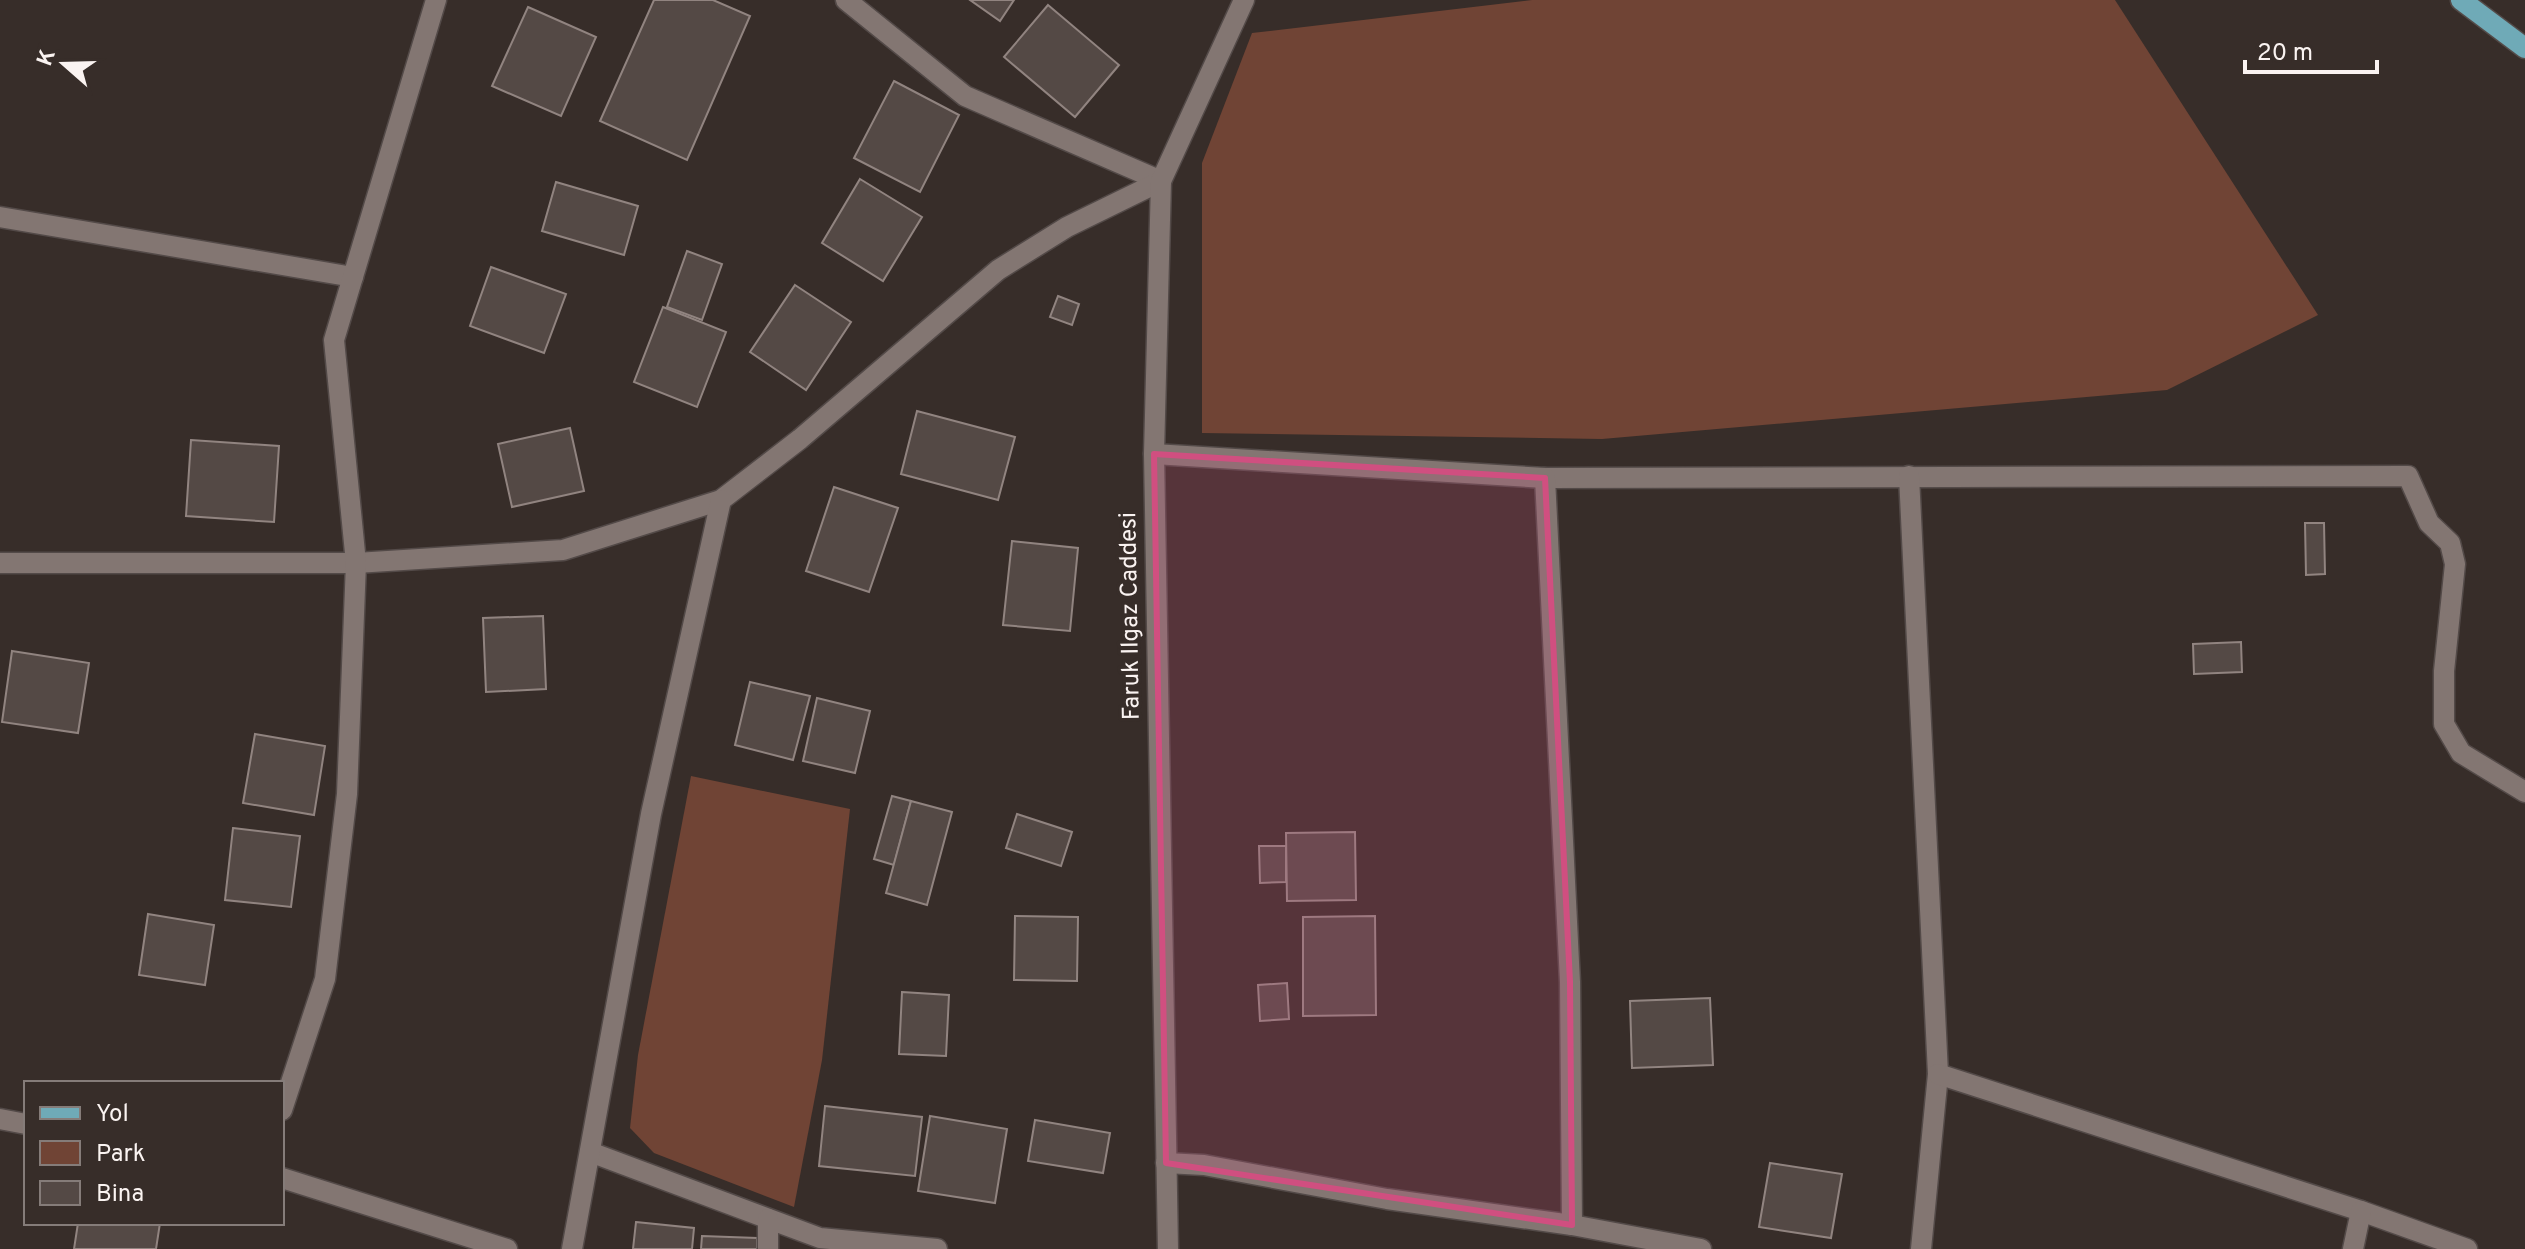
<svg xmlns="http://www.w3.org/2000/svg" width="2525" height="1249" viewBox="0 0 2525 1249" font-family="Overpass,sans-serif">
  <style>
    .green { fill: #704435 }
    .building { fill: #544945; stroke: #918480; stroke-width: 2 }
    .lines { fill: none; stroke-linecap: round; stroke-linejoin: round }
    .minor-casing { stroke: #534a48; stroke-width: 23 }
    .major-casing { stroke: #534a48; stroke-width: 23 }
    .minor { stroke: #837672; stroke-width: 20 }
    .major { stroke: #6faab7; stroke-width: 20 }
    .marked { fill: #d04f80; fill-opacity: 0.2; stroke: #d04f80; stroke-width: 6; stroke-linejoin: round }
    .labels { text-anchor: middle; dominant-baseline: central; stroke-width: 7; stroke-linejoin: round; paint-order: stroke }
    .street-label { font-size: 24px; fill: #faf3f1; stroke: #372d29 }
  </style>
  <rect width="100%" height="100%" fill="#372d29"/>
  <!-- green -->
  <g class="green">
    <path d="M1532,0H2115L2318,315L2167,390L1602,439L1202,433V163L1252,33Z"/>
    <path d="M691,776L850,809L822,1060L794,1207L654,1153L630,1128L638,1055Z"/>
  </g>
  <!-- building -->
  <g class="building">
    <path d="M654,0H713L750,16L687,160L600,121Z"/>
    <path d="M970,0H1014L1000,21Z"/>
    <path d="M1048,5L1119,65L1075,117L1004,57Z"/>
    <path d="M528,7L596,37L561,116L492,86Z"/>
    <path d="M894,81L959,115L920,192L854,158Z"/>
    <path d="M860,179L922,217L883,281L822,243Z"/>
    <path d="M556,182L638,206L624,255L542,231Z"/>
    <path d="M687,251L722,264L702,320L667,307Z"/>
    <path d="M491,267L566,294L544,353L470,326Z"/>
    <path d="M795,285L851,322L806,390L750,352Z"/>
    <path d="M1058,296L1079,304L1072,325L1050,317Z"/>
    <path d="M663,307L726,332L697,407L634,382Z"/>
    <path d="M917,411L1015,437L998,500L901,474Z"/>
    <path d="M570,428L584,491L512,507L498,444Z"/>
    <path d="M191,440L279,446L274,522L186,516Z"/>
    <path d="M834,487L898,508L869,592L806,571Z"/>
    <path d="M2305,523H2324L2325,574L2306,575Z"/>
    <path d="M1012,541L1078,548L1070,631L1003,625Z"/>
    <path d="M543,616L546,689L486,692L483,618Z"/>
    <path d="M2241,642L2242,672L2194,674L2193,644Z"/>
    <path d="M12,651L89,663L78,733L2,722Z"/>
    <path d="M750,682L810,696L793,760L735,745Z"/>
    <path d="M817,698L870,711L855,773L803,761Z"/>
    <path d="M255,734L325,746L314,815L243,803Z"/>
    <path d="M892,796L911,801L894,865L874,859Z"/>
    <path d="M911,801L952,812L927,905L886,893Z"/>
    <path d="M1017,814L1072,832L1061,866L1006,848Z"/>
    <path d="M233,828L300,836L291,907L225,900Z"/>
    <path d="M1355,832L1356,900L1287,901L1286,833Z"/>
    <path d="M1259,846H1286V882L1260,883Z"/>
    <path d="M148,914L214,925L205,985L139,975Z"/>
    <path d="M1015,916L1078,917L1077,981L1014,980Z"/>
    <path d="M1375,916L1376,1015L1303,1016V917Z"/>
    <path d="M1287,983L1289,1019L1260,1021L1258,985Z"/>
    <path d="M902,992L949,995L946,1056L899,1054Z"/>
    <path d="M1710,998L1713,1065L1632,1068L1630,1001Z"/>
    <path d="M825,1106L922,1117L915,1176L819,1166Z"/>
    <path d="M930,1116L1007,1129L995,1203L918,1191Z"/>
    <path d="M1035,1120L1110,1133L1103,1173L1028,1161Z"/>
    <path d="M1770,1163L1842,1174L1831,1238L1759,1227Z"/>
    <path d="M636,1222L694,1228L692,1249H633Z"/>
    <path d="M78,1223H160L156,1249H74Z"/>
    <path d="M702,1236L757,1238V1249H701Z"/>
  </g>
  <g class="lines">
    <defs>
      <g id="minor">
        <path d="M846,0L965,96L1161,181"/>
        <path d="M0,217L353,277"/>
        <path d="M1154,454L1545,478L2408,476L2429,523L2450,543L2455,564L2444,671V724L2461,753L2525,792"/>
        <path d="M1909,476L1938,1074L1921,1249"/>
        <path d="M1545,478L1570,982L1572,1225"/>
        <path d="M0,563H356L563,550L721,500L800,439L998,270L1067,227L1161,181"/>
        <path d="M1938,1074L2361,1211L2467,1249"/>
        <path d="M282,1110L325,979L347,794L356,563L334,340L436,0"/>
        <path d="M0,1119L26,1124"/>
        <path d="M590,1152L820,1238L937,1249"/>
        <path d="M1166,1163L1204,1165L1387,1199L1572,1225L1701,1249"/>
        <path d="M282,1178L507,1249"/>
        <path d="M572,1249L651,814L721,500"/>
        <path d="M768,1249V1219"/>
        <path d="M1168,1249L1154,454L1161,181L1244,0"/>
        <path d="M2353,1249L2361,1211"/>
      </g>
      <path id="major" d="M2461,0L2525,48"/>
    </defs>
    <!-- minor casing -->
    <use href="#minor" class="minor-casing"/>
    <!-- major casing -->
    <use href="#major" class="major-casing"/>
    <!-- minor -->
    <use href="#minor" class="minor"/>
    <!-- major -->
    <use href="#major" class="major"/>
  </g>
  <!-- marked area -->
  <path class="marked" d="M1154,454L1545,478L1570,982L1572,1225L1166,1163Z"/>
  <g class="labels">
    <!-- street labels -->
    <g class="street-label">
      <text transform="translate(1131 616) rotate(-91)">Faruk Ilgaz Caddesi</text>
    </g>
  </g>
  <!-- legend -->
  <rect x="24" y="1081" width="260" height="144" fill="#372d29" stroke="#857c79" stroke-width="2"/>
  <rect x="40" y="1107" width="40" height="12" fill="#6faab7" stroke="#857c79" stroke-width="2"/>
  <text x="96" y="1121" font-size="24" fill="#faf3f1">Yol</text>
  <rect x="40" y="1141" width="40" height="24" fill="#704435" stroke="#857c79" stroke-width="2"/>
  <text x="96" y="1161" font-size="24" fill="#faf3f1">Park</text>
  <rect x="40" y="1181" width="40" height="24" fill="#544945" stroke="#857c79" stroke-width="2"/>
  <text x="96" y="1201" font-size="24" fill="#faf3f1">Bina</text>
  <!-- north arrow -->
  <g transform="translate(64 64) rotate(290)" stroke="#372d29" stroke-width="6" paint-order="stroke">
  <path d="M0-6L14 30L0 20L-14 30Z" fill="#faf3f1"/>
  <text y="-12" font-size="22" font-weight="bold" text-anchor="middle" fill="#faf3f1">K</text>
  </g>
  <!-- scale -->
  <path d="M2245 60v12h132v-12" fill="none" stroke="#faf3f1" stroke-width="4"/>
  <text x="2257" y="60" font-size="24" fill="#faf3f1" stroke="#372d29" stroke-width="6" paint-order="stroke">20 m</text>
</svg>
